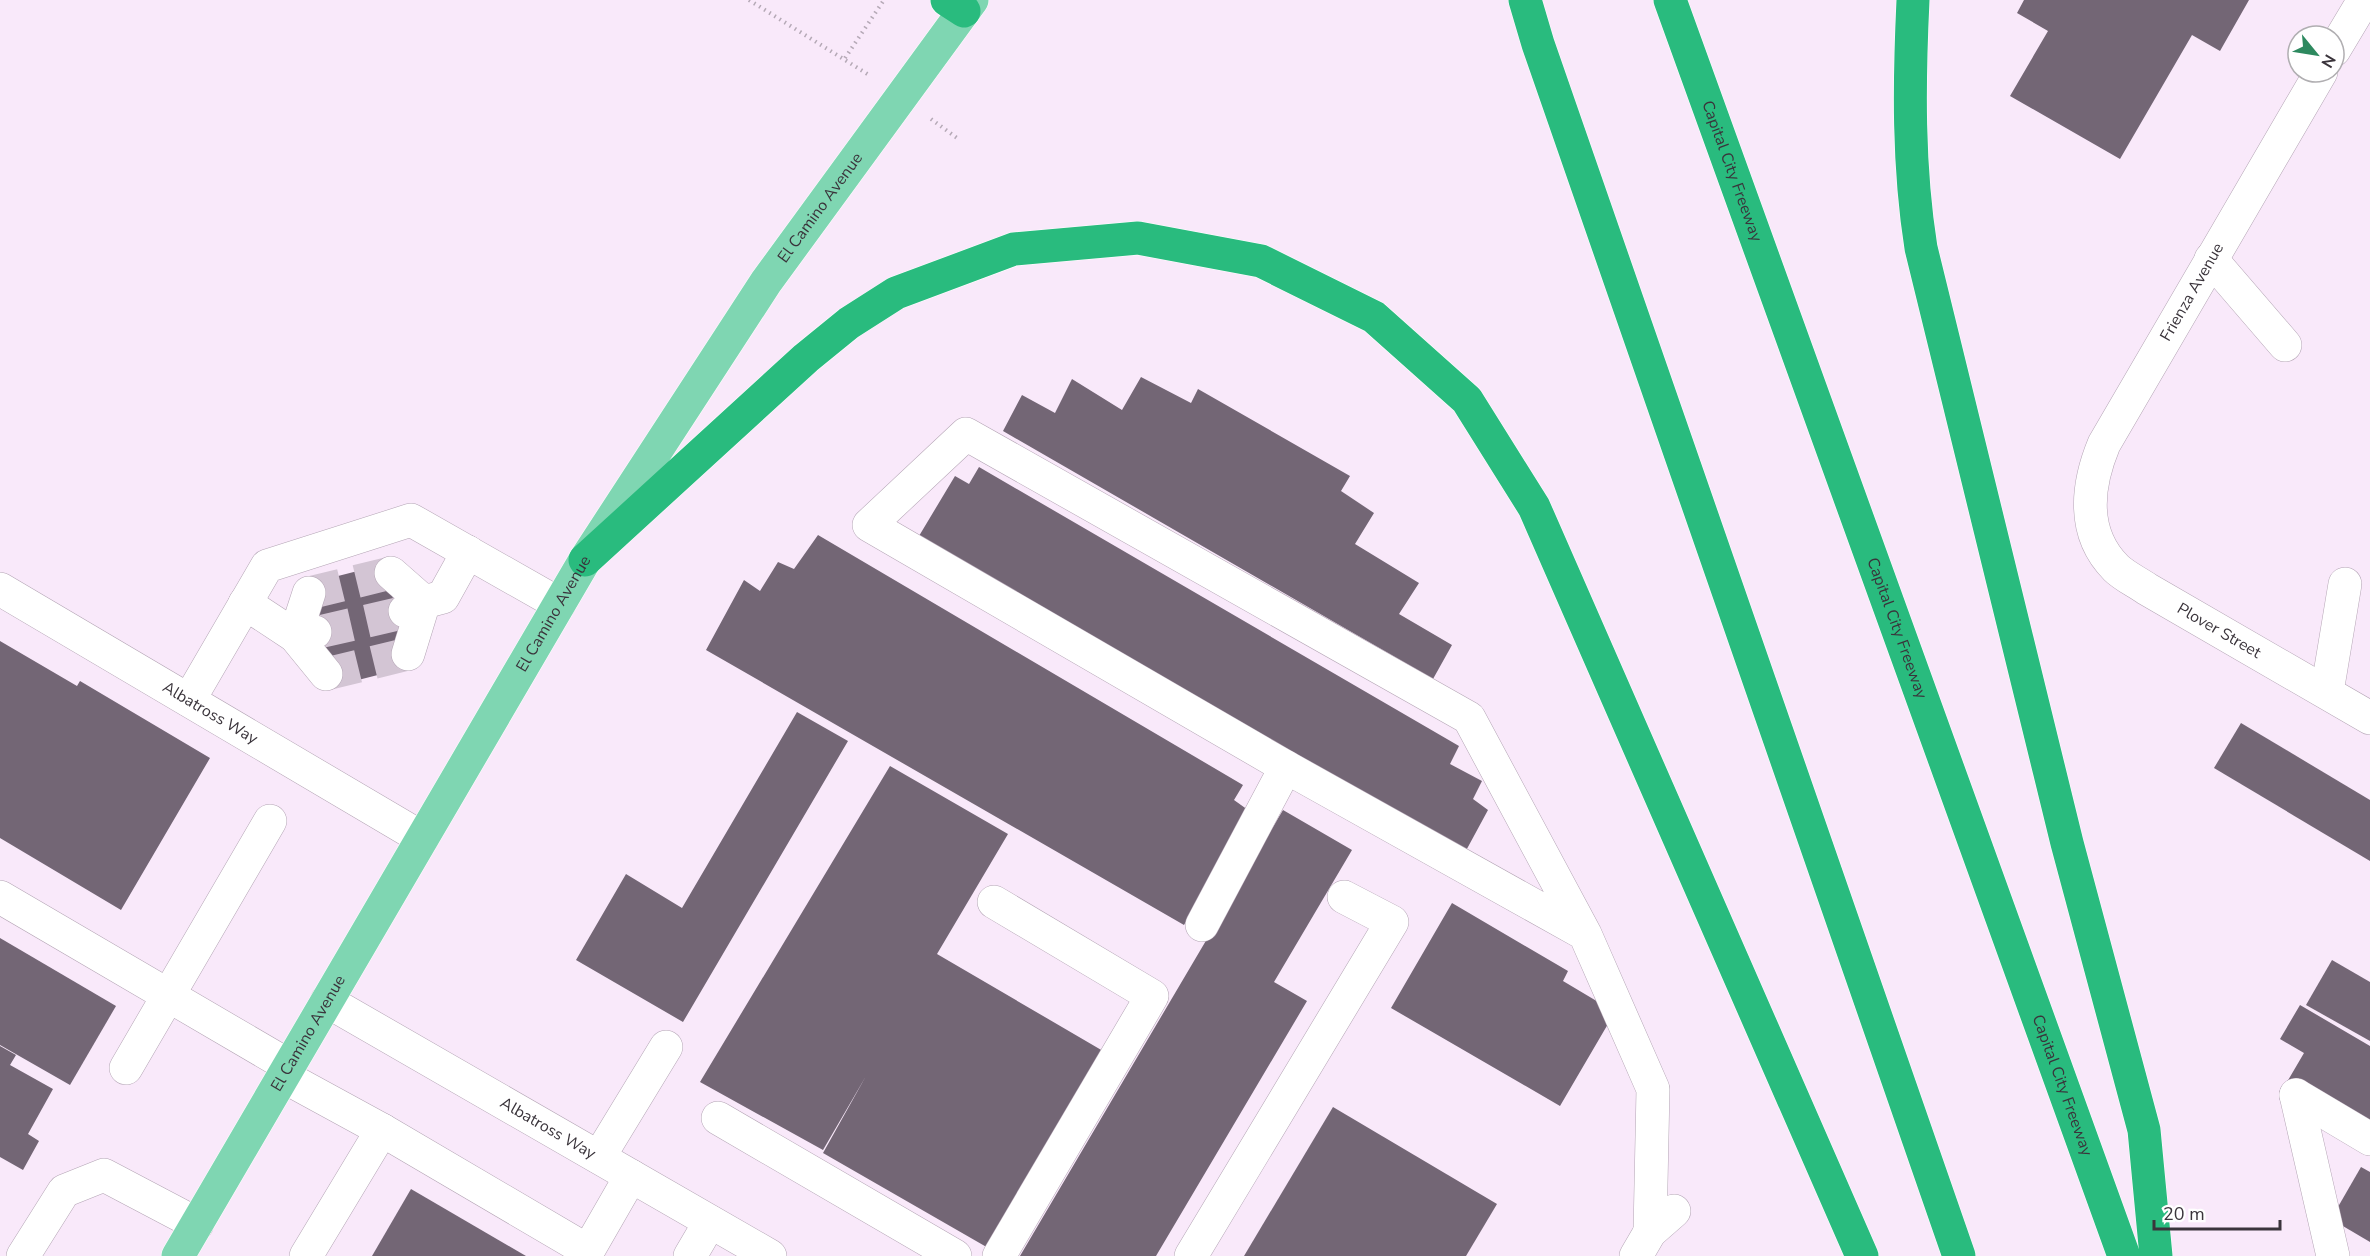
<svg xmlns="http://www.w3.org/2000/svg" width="2370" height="1256" viewBox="0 0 2370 1256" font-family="'Nunito Sans',sans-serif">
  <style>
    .building { fill: #736675 }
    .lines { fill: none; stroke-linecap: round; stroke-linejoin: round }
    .minor-tunnel { stroke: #d3c5d4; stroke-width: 33; stroke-dasharray: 33 16; stroke-linecap: butt }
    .minor-casing { stroke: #b4a5b5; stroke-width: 34 }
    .major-casing { stroke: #fff; stroke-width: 34 }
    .highway-casing { stroke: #fff; stroke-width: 34 }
    .path { stroke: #b5a9b6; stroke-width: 4; stroke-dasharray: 1.5 4.5; stroke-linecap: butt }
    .minor { stroke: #fff; stroke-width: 33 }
    .major { stroke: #7fd6b2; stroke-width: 33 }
    .highway { stroke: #29bb7e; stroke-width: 33 }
    .labels { text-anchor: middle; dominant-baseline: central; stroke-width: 6; stroke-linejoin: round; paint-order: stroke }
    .street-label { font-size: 16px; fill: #3a343b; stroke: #fff }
  </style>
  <rect width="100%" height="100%" fill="#f9e9fa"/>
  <!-- building -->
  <g class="building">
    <path d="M2024,0H2249L2220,51L2192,35L2120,159L2010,96L2048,31L2017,13Z"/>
    <path d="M1141,377L1191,403L1198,389L1350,476L1341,491L1374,513L1355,544L1419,583L1399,614L1452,645L1433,679L1003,431L1022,395L1055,413L1072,379L1122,410Z"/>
    <path d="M979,467L1459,746L1450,764L1482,781L1473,799L1488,810L1462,858L916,541L955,476L969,484Z"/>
    <path d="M818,535L1243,785L1234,800L1248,810L1184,925L706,650L744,580L760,591L778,562L794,569Z"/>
    <path d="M385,564L409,667L323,689L295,587Z"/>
    <path d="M0,641L77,686L80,681L210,758L121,910L0,838Z"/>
    <path d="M797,712L848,741L683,1022L576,960L626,874L682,908Z"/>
    <path d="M2241,723L2370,800V861L2214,768Z"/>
    <path d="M890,766L1008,834L937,954L1103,1051L990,1249L823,1153L866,1076L823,1150L700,1082Z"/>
    <path d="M1283,810L1352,850L1274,982L1307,1001L1156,1256H1020Z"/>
    <path d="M1452,903L1568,971L1563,981L1615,1012L1560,1106L1391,1008Z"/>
    <path d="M0,938L116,1006L70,1085L0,1045Z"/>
    <path d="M2332,960L2370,982V1041L2306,1005Z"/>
    <path d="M2300,1005L2370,1046V1130L2287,1082L2304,1053L2280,1039Z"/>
    <path d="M0,1046L16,1055L10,1065L53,1089L28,1134L39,1141L23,1170L0,1157Z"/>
    <path d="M1333,1107L1497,1204L1466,1256H1244Z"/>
    <path d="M2361,1167L2370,1172V1242L2331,1219Z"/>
    <path d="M411,1189L526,1256H372Z"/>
  </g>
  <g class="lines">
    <!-- minor-tunnel -->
    <g class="minor-tunnel">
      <path d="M309,593L391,573"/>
      <path d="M319,632L402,613"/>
      <path d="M326,674L408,654"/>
    </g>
    <defs>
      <g id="minor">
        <path d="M2334,50L2364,0"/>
        <path id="s1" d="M2321,72L2104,444C2087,485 2081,533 2116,568C2124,576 2137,582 2147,589L2370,718"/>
        <path d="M2211,259L2285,345"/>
        <path d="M391,573L424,602L443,597L468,552"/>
        <path id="s2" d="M0,589L422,838"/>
        <path d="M309,593L295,636L326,674"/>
        <path d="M245,603L295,636L315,632"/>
        <path d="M405,611L424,602L408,654"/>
        <path d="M2327,692L2345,584"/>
        <path d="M189,700L267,566L411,520L559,604"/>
        <path d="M0,897L289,1066"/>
        <path d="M994,902L1152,996L999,1256"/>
        <path d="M1202,925L1286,767"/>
        <path d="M1585,934L1286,767L869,525L966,434L1469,718L1585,934L1653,1089L1650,1232"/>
        <path id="s3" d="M327,1001L770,1256"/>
        <path d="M126,1068L270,821"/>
        <path d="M283,1076L382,1130"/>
        <path d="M2296,1095L2333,1256"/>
        <path d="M2296,1095L2370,1139"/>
        <path d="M718,1118L955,1256"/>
        <path d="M599,1157L666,1047"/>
        <path d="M23,1256L64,1191L104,1175L197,1224"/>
        <path d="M306,1256L382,1130L588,1251"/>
        <path d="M585,1256L631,1176"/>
        <path d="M690,1256L710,1222"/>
        <path d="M1191,1256L1392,922L1344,897"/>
        <path d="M1636,1256L1650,1232L1674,1211"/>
      </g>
      <g id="major">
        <path id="s4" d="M178,1256L585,560L766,282L972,0"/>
      </g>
      <g id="highway">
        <path d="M947,0L964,11"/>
        <path d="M1525,0L1538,44L1959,1256"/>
        <path id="s5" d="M1670,0L2124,1256"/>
        <path d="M1913,0C1909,84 1908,166 1921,248L2067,843L2144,1130L2156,1256"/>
        <path d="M585,560L806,358L849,323L896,293L1014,249L1138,238L1261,261L1374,317L1467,400L1534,507L1862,1256"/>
      </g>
    </defs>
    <!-- minor casing -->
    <use href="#minor" class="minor-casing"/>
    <!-- major casing -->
    <use href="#major" class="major-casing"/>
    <!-- highway casing -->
    <use href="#highway" class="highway-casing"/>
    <!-- path -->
    <g class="path">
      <path d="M749,0L869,75"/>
      <path d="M845,58L884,0"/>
      <path d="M931,119L957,138"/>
    </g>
    <!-- minor -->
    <use href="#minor" class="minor"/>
    <!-- major -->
    <use href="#major" class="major"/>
    <!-- highway -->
    <use href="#highway" class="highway"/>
  </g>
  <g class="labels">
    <!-- street labels -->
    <g class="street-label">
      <text stroke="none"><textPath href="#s5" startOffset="182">Capital City Freeway</textPath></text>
      <text stroke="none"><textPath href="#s4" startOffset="1230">El Camino Avenue</textPath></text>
      <text transform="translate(2192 292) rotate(-60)">Frienza Avenue</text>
      <text stroke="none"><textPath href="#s4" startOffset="744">El Camino Avenue</textPath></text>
      <text stroke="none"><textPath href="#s5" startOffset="668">Capital City Freeway</textPath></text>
      <text stroke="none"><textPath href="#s1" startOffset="684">Plover Street</textPath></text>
      <text stroke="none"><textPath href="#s2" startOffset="244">Albatross Way</textPath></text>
      <text stroke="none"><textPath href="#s4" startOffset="258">El Camino Avenue</textPath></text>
      <text stroke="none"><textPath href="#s5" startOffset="1154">Capital City Freeway</textPath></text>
      <text stroke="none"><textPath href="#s3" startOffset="255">Albatross Way</textPath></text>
    </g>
  </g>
  <!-- north arrow -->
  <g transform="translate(2316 54) rotate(120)"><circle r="28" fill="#ffffff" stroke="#b0aeb1" stroke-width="1.5"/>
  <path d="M0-4.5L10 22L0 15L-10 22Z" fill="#2d895f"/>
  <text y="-9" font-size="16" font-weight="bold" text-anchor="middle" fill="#3a343b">N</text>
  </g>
  <!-- scale -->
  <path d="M2154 1220v9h126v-9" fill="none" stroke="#3a343b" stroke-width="3"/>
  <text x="2163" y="1220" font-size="18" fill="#3a343b" stroke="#ffffff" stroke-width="4.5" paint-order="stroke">20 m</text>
</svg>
